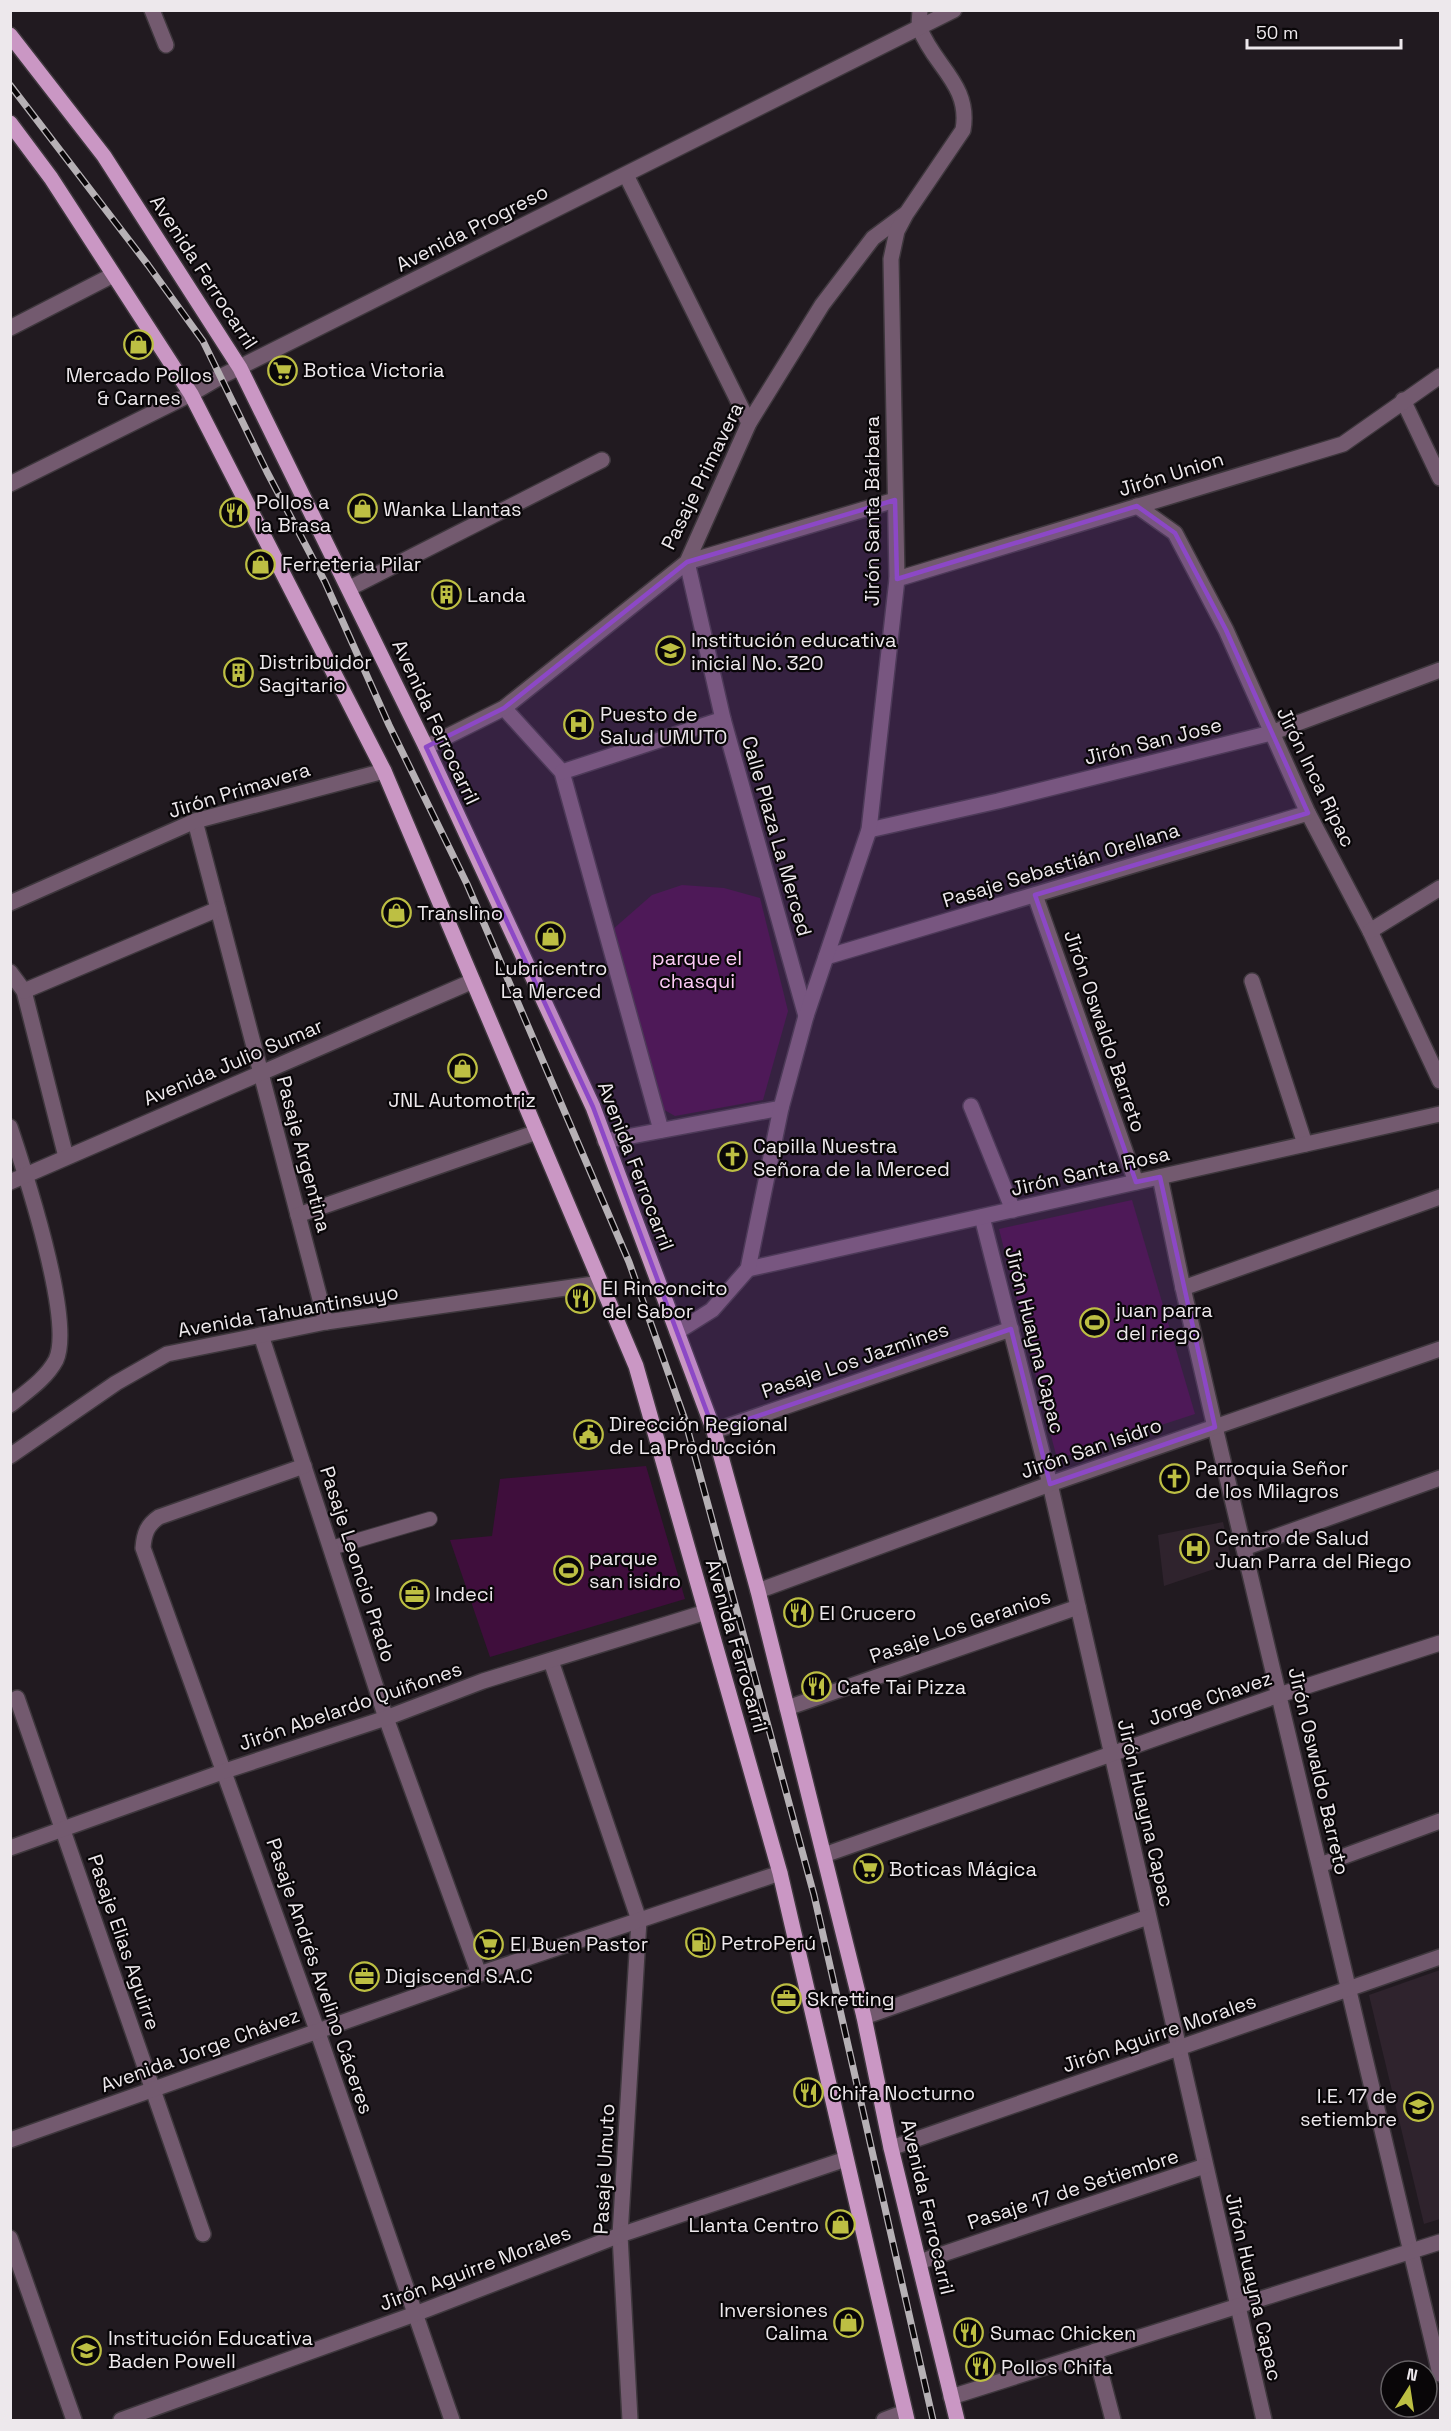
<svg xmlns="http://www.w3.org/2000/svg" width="1451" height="2431" viewBox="0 0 1451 2431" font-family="'Space Grotesk',sans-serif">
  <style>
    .built { fill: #2f232d }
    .green { fill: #3f0e3c }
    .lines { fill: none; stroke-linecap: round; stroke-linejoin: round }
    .pedestrian-casing { stroke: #3e373d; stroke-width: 16 }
    .minor-casing { stroke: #3e373d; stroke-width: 18 }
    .tertiary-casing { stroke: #3e373d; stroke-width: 18 }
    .primary-casing { stroke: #3e373d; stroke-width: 18 }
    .pedestrian { stroke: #735a6f; stroke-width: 14 }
    .minor { stroke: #735a6f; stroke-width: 15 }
    .tertiary { stroke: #735a6f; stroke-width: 15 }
    .primary { stroke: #ca97c4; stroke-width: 15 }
    .rail-casing { stroke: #b6b1b5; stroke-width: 7 }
    .rail { stroke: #090608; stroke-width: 4.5; stroke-dasharray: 14; stroke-linecap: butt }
    .marked { fill: #8c48c6; fill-opacity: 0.2; stroke: #8c48c6; stroke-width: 4.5; stroke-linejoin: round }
    .labels { text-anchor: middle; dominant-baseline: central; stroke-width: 4.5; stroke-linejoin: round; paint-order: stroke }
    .street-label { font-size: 20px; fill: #ede8ec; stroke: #090608 }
    .poi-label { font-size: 20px; fill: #ede8ec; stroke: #090608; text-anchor: start }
    .park-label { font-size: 20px; fill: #fdcbf6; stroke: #090608 }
  </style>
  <rect width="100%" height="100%" fill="#211a20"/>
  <!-- built -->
  <g class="built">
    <path d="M1223,1522L1232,1563L1164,1586L1158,1535Z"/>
    <path d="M1440,1970V2219L1424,2224L1369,1995Z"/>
  </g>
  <!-- green -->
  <g class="green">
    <path d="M682,885L724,888L760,898L788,1011L763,1100L675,1116L661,1108L604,937L652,895Z"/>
    <path d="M1132,1200L1195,1414L1057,1459L999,1229Z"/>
    <path d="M646,1466L685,1599L490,1657L450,1540L492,1536L500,1479Z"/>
  </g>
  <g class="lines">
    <defs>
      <path id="pedestrian" d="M331,1548L430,1519"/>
      <g id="minor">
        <path d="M152,10L166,45"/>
        <path d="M626,175L749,423"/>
        <path d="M10,328L113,275"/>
        <path d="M1403,400L1440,478"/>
        <path d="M10,484L191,394"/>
        <path d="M1137,506L1175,533L1226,630L1308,813L1370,931L1440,1081"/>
        <path d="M897,579L1343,444L1440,376"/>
        <path d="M350,588L602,460"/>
        <path d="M504,708L562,772L661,1130"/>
        <path d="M426,747L504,708L687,562L749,423L822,305L873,238L904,215"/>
        <path d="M562,772L723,719"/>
        <path d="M195,821L326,1322"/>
        <path d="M869,830L998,801L1271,733L1440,670"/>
        <path d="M1035,895L1136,1182"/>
        <path d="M10,903L195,821L384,771"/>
        <path d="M1370,931L1440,888"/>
        <path d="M826,957L1308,813"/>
        <path d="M10,972L24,991L66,1157"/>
        <path d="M1252,981L1305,1144"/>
        <path d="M24,991L218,909"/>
        <path d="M806,1016L723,719L687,562L895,500"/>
        <path d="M971,1106L1013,1210"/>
        <path d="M10,1127C25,1172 74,1321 56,1360C46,1379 26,1392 10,1405"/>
        <path d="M605,1141L781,1108"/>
        <path d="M1160,1177L1183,1288L1215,1427L1440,2374"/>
        <path d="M298,1215L537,1132"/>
        <path d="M982,1217L1050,1484L1264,2420"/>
        <path d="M748,1269L1440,1114"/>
        <path d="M1183,1288L1440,1197"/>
        <path d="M677,1332L712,1310L748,1269L781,1108L806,1016L869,830L897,579L891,259L897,231L906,214L963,130C971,85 934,66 920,29C918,24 920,16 920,10"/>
        <path d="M261,1335L386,1718L479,1974"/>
        <path d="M714,1431L1011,1329"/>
        <path d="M10,1456L116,1383L167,1354L326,1322L601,1283"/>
        <path d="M304,1466L159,1517C147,1525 144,1534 143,1548L317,2030L452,2420"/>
        <path d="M1244,1548L1440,1478"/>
        <path d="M758,1591L1050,1484L1440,1349"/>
        <path d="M551,1661L639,1920L620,2235L630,2420"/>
        <path d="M17,1698L203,2234"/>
        <path d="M787,1708L1078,1607"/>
        <path d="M10,1848L225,1771L386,1718L483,1681L706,1612"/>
        <path d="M824,1855L1279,1695L1440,1643"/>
        <path d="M1320,1865L1440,1821"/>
        <path d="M864,2017L1148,1917"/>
        <path d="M10,2140L479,1974L780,1873"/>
        <path d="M891,2148L1440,1957"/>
        <path d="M10,2238L74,2420"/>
        <path d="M919,2262L1205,2166"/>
        <path d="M1095,2351L1113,2420"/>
        <path d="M951,2397L1440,2242"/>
        <path d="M121,2420L415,2314L620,2235L846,2159"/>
        <path d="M884,2420L905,2412"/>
      </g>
      <g id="tertiary">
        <path d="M191,394L220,377L954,10"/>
        <path d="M10,1182L473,981"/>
      </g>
      <g id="primary">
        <path d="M10,35L104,156L240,368L426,747L593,1107L714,1431L758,1591L864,2017L891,2148L957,2420"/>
        <path d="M10,123L51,178L191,394L384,771L636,1366L780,1873L907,2420"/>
      </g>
    </defs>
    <!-- pedestrian casing -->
    <use href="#pedestrian" class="pedestrian-casing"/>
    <!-- minor casing -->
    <use href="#minor" class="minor-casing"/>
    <!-- tertiary casing -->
    <use href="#tertiary" class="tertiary-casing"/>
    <!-- primary casing -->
    <use href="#primary" class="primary-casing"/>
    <!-- pedestrian -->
    <use href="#pedestrian" class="pedestrian"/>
    <!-- minor -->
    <use href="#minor" class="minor"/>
    <!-- tertiary -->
    <use href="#tertiary" class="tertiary"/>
    <!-- primary -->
    <use href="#primary" class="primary"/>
    <defs>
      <path id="rail" d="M10,85L148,265L203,341L267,472L325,582L389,725L467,884L629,1262L685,1420L814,1895L933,2420"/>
    </defs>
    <!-- rail casing -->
    <use href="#rail" class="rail-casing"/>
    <!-- rail -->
    <use href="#rail" class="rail"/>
  </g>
  <!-- marked area -->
  <path class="marked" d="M895,500L897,579L1137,506L1175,533L1226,630L1308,813L1035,895L1136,1182L1160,1177L1215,1427L1050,1484L1011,1329L714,1431L593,1107L426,747L504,708L687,562Z"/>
  <!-- icons -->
  <defs>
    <symbol id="shop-ring" viewBox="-11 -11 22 22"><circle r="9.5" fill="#090608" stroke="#bdbf43" stroke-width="1.5"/><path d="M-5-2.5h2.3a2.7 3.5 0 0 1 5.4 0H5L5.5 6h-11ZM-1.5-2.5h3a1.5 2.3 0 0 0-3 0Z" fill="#bdbf43"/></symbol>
    <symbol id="supermarket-ring" viewBox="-11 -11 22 22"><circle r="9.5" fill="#090608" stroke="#bdbf43" stroke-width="1.5"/><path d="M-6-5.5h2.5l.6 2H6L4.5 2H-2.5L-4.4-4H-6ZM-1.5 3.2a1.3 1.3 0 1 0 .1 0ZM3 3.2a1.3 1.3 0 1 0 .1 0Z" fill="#bdbf43"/></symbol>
    <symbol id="restaurant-ring" viewBox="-11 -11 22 22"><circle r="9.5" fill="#090608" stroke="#bdbf43" stroke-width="1.5"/><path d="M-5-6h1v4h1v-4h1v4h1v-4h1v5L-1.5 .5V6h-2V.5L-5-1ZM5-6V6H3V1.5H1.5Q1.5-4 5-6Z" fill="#bdbf43"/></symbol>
    <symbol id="building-ring" viewBox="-11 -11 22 22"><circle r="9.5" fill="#090608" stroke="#bdbf43" stroke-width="1.5"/><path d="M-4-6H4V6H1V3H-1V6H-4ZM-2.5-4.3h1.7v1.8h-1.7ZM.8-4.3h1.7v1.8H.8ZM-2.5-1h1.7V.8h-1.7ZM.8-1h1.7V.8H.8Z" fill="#bdbf43"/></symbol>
    <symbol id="school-ring" viewBox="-11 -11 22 22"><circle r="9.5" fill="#090608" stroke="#bdbf43" stroke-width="1.5"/><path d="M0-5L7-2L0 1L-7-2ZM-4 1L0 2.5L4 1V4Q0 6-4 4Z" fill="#bdbf43"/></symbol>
    <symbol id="hospital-ring" viewBox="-11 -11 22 22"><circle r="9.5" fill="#090608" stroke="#bdbf43" stroke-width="1.5"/><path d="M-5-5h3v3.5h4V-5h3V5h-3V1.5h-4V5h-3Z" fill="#bdbf43"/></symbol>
    <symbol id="church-ring" viewBox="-11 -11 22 22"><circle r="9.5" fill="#090608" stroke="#bdbf43" stroke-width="1.5"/><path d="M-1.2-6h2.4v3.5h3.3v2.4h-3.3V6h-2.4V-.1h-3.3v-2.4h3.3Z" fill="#bdbf43"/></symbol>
    <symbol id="stadium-ring" viewBox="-11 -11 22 22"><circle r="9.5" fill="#090608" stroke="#bdbf43" stroke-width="1.5"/><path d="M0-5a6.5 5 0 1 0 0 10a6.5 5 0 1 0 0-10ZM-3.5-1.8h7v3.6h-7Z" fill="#bdbf43"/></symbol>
    <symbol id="civic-ring" viewBox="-11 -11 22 22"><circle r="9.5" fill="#090608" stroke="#bdbf43" stroke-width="1.5"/><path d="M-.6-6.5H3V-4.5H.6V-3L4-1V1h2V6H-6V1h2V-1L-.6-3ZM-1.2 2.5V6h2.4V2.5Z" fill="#bdbf43"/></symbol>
    <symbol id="office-ring" viewBox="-11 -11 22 22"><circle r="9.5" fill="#090608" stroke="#bdbf43" stroke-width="1.5"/><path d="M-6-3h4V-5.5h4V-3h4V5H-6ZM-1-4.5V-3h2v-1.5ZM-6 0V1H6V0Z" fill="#bdbf43"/></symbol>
    <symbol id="fuel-ring" viewBox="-11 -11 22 22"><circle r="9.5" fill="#090608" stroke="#bdbf43" stroke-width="1.5"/><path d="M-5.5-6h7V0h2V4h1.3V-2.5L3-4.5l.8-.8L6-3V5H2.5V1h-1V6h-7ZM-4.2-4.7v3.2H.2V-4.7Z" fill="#bdbf43"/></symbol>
  </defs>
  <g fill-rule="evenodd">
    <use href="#shop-ring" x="122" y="328" width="33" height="33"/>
    <use href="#supermarket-ring" x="266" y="354" width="33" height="33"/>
    <use href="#shop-ring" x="346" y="492" width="33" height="33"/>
    <use href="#restaurant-ring" x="218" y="496" width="33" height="33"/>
    <use href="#shop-ring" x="244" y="548" width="33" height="33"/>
    <use href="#building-ring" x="430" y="578" width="33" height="33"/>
    <use href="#school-ring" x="654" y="634" width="33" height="33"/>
    <use href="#building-ring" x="222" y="656" width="33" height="33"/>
    <use href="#hospital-ring" x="562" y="708" width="33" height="33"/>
    <use href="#shop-ring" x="380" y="896" width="33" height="33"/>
    <use href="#shop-ring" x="534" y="920" width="33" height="33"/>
    <use href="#shop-ring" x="446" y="1052" width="33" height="33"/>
    <use href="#church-ring" x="716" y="1140" width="33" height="33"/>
    <use href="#restaurant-ring" x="564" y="1282" width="33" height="33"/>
    <use href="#stadium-ring" x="1078" y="1306" width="33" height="33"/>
    <use href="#civic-ring" x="572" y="1418" width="33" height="33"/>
    <use href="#church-ring" x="1158" y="1462" width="33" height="33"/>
    <use href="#hospital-ring" x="1178" y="1532" width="33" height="33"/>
    <use href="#stadium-ring" x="552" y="1554" width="33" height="33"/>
    <use href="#office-ring" x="398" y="1578" width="33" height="33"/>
    <use href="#restaurant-ring" x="782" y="1596" width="33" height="33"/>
    <use href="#restaurant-ring" x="800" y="1670" width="33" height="33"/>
    <use href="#supermarket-ring" x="852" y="1852" width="33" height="33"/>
    <use href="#fuel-ring" x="684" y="1926" width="33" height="33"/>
    <use href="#supermarket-ring" x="472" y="1928" width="33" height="33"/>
    <use href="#office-ring" x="348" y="1960" width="33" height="33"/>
    <use href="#office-ring" x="770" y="1982" width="33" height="33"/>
    <use href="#restaurant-ring" x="792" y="2076" width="33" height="33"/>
    <use href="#school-ring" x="1402" y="2090" width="33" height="33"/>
    <use href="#shop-ring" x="824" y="2208" width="33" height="33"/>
    <use href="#shop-ring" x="832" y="2306" width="33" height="33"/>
    <use href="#restaurant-ring" x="952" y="2316" width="33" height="33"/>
    <use href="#school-ring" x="70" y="2334" width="33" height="33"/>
    <use href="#restaurant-ring" x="964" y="2350" width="33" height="33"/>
  </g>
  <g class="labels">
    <!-- street labels -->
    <g class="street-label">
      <text transform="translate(472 228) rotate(-27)">Avenida Progreso</text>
      <text transform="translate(204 272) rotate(57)">Avenida Ferrocarril</text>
      <text transform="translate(1171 474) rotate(-17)">Jirón Union</text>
      <text transform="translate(702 476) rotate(-64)">Pasaje Primavera</text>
      <text transform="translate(872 511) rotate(-90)">Jirón Santa Bárbara</text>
      <text transform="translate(436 722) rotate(65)">Avenida Ferrocarril</text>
      <text transform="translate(1153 741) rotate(-14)">Jirón San Jose</text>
      <text transform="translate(1316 777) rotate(64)">Jirón Inca Ripac</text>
      <text transform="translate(239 790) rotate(-17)">Jirón Primavera</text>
      <text transform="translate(777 836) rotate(74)">Calle Plaza La Merced</text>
      <text transform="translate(1061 865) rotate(-17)">Pasaje Sebastián Orellana</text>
      <text transform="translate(1105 1031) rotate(71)">Jirón Oswaldo Barreto</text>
      <text transform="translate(233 1062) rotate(-23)">Avenida Julio Sumar</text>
      <text transform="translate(304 1154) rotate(75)">Pasaje Argentina</text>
      <text transform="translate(636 1166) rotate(69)">Avenida Ferrocarril</text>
      <text transform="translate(1090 1171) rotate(-13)">Jirón Santa Rosa</text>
      <text transform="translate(288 1311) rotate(-10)">Avenida Tahuantinsuyo</text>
      <text transform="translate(1035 1340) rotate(76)">Jirón Huayna Capac</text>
      <text transform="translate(855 1360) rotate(-19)">Pasaje Los Jazmines</text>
      <text transform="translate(1091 1448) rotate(-19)">Jirón San Isidro</text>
      <text transform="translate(358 1564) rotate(72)">Pasaje Leoncio Prado</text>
      <text transform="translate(960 1626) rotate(-19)">Pasaje Los Geranios</text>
      <text transform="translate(737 1646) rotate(74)">Avenida Ferrocarril</text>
      <text transform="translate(1210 1698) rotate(-19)">Jorge Chavez</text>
      <text transform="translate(350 1706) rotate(-19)">Jirón Abelardo Quiñones</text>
      <text transform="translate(1319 1771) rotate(77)">Jirón Oswaldo Barreto</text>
      <text transform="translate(1146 1813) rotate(77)">Jirón Huayna Capac</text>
      <text transform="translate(124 1942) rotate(71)">Pasaje Elias Aguirre</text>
      <text transform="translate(320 1976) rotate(71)">Pasaje Andrés Avelino Cáceres</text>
      <text transform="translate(1159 2033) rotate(-19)">Jirón Aguirre Morales</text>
      <text transform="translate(200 2050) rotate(-20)">Avenida Jorge Chávez</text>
      <text transform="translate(604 2169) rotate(-87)">Pasaje Umuto</text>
      <text transform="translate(1073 2189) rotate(-18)">Pasaje 17 de Setiembre</text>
      <text transform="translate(928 2207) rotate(77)">Avenida Ferrocarril</text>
      <text transform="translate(475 2268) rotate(-21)">Jirón Aguirre Morales</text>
      <text transform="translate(1254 2287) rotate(77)">Jirón Huayna Capac</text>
    </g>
    <!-- poi labels -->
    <g class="poi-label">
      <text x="303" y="370">Botica Victoria</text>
      <text x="139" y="375" text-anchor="middle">Mercado Pollos<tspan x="139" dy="23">&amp; Carnes</tspan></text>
      <text x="256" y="502">Pollos a<tspan x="256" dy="23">la Brasa</tspan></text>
      <text x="383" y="509">Wanka Llantas</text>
      <text x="282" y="564">Ferreteria Pilar</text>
      <text x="467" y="595">Landa</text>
      <text x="691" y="640">Institución educativa<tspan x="691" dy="23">inicial No. 320</tspan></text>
      <text x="259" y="662">Distribuidor<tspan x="259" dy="23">Sagitario</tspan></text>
      <text x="600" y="714">Puesto de<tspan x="600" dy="23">Salud UMUTO</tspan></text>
      <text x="417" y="913">Translino</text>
      <text x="551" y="968" text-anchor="middle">Lubricentro<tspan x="551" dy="23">La Merced</tspan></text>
      <text x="462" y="1100" text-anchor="middle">JNL Automotriz</text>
      <text x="753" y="1146">Capilla Nuestra<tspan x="753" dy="23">Señora de la Merced</tspan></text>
      <text x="602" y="1288">El Rinconcito<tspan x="602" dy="23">del Sabor</tspan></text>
      <text x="1116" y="1310">juan parra<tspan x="1116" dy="23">del riego</tspan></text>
      <text x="609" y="1424">Dirección Regional<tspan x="609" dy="23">de La Producción</tspan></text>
      <text x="1195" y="1468">Parroquia Señor<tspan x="1195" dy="23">de los Milagros</tspan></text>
      <text x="1215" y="1538">Centro de Salud<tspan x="1215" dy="23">Juan Parra del Riego</tspan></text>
      <text x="589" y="1558">parque<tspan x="589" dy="23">san isidro</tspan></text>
      <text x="435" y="1594">Indeci</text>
      <text x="819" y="1613">El Crucero</text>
      <text x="837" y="1687">Cafe Tai Pizza</text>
      <text x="889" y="1869">Boticas Mágica</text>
      <text x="721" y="1943">PetroPerú</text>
      <text x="510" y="1944">El Buen Pastor</text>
      <text x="385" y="1976">Digiscend S.A.C</text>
      <text x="807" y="1999">Skretting</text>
      <text x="829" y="2093">Chifa Nocturno</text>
      <text x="1397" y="2096" text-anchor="end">I.E. 17 de<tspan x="1397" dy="23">setiembre</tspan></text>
      <text x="819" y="2225" text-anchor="end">Llanta Centro</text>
      <text x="828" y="2310" text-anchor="end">Inversiones<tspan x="828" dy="23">Calima</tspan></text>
      <text x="990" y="2333">Sumac Chicken</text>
      <text x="108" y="2338">Institución Educativa<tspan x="108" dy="23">Baden Powell</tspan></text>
      <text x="1001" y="2367">Pollos Chifa</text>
    </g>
    <!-- park labels -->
    <g class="park-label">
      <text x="697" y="958">parque el<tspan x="697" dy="23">chasqui</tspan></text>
    </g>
  </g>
  <!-- border -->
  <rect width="1451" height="2431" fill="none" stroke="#ede8ec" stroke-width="24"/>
  <!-- north arrow -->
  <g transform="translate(1409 2389) rotate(12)"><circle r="28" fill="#090608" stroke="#646063" stroke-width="1.5"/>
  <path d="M0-4.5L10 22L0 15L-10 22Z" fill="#bdbf43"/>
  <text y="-9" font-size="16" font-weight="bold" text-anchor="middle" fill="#ede8ec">N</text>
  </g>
  <!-- scale -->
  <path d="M1247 39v9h154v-9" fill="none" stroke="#ede8ec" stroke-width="3"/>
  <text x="1256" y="39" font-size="18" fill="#ede8ec" stroke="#090608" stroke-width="4.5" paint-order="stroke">50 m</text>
</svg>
